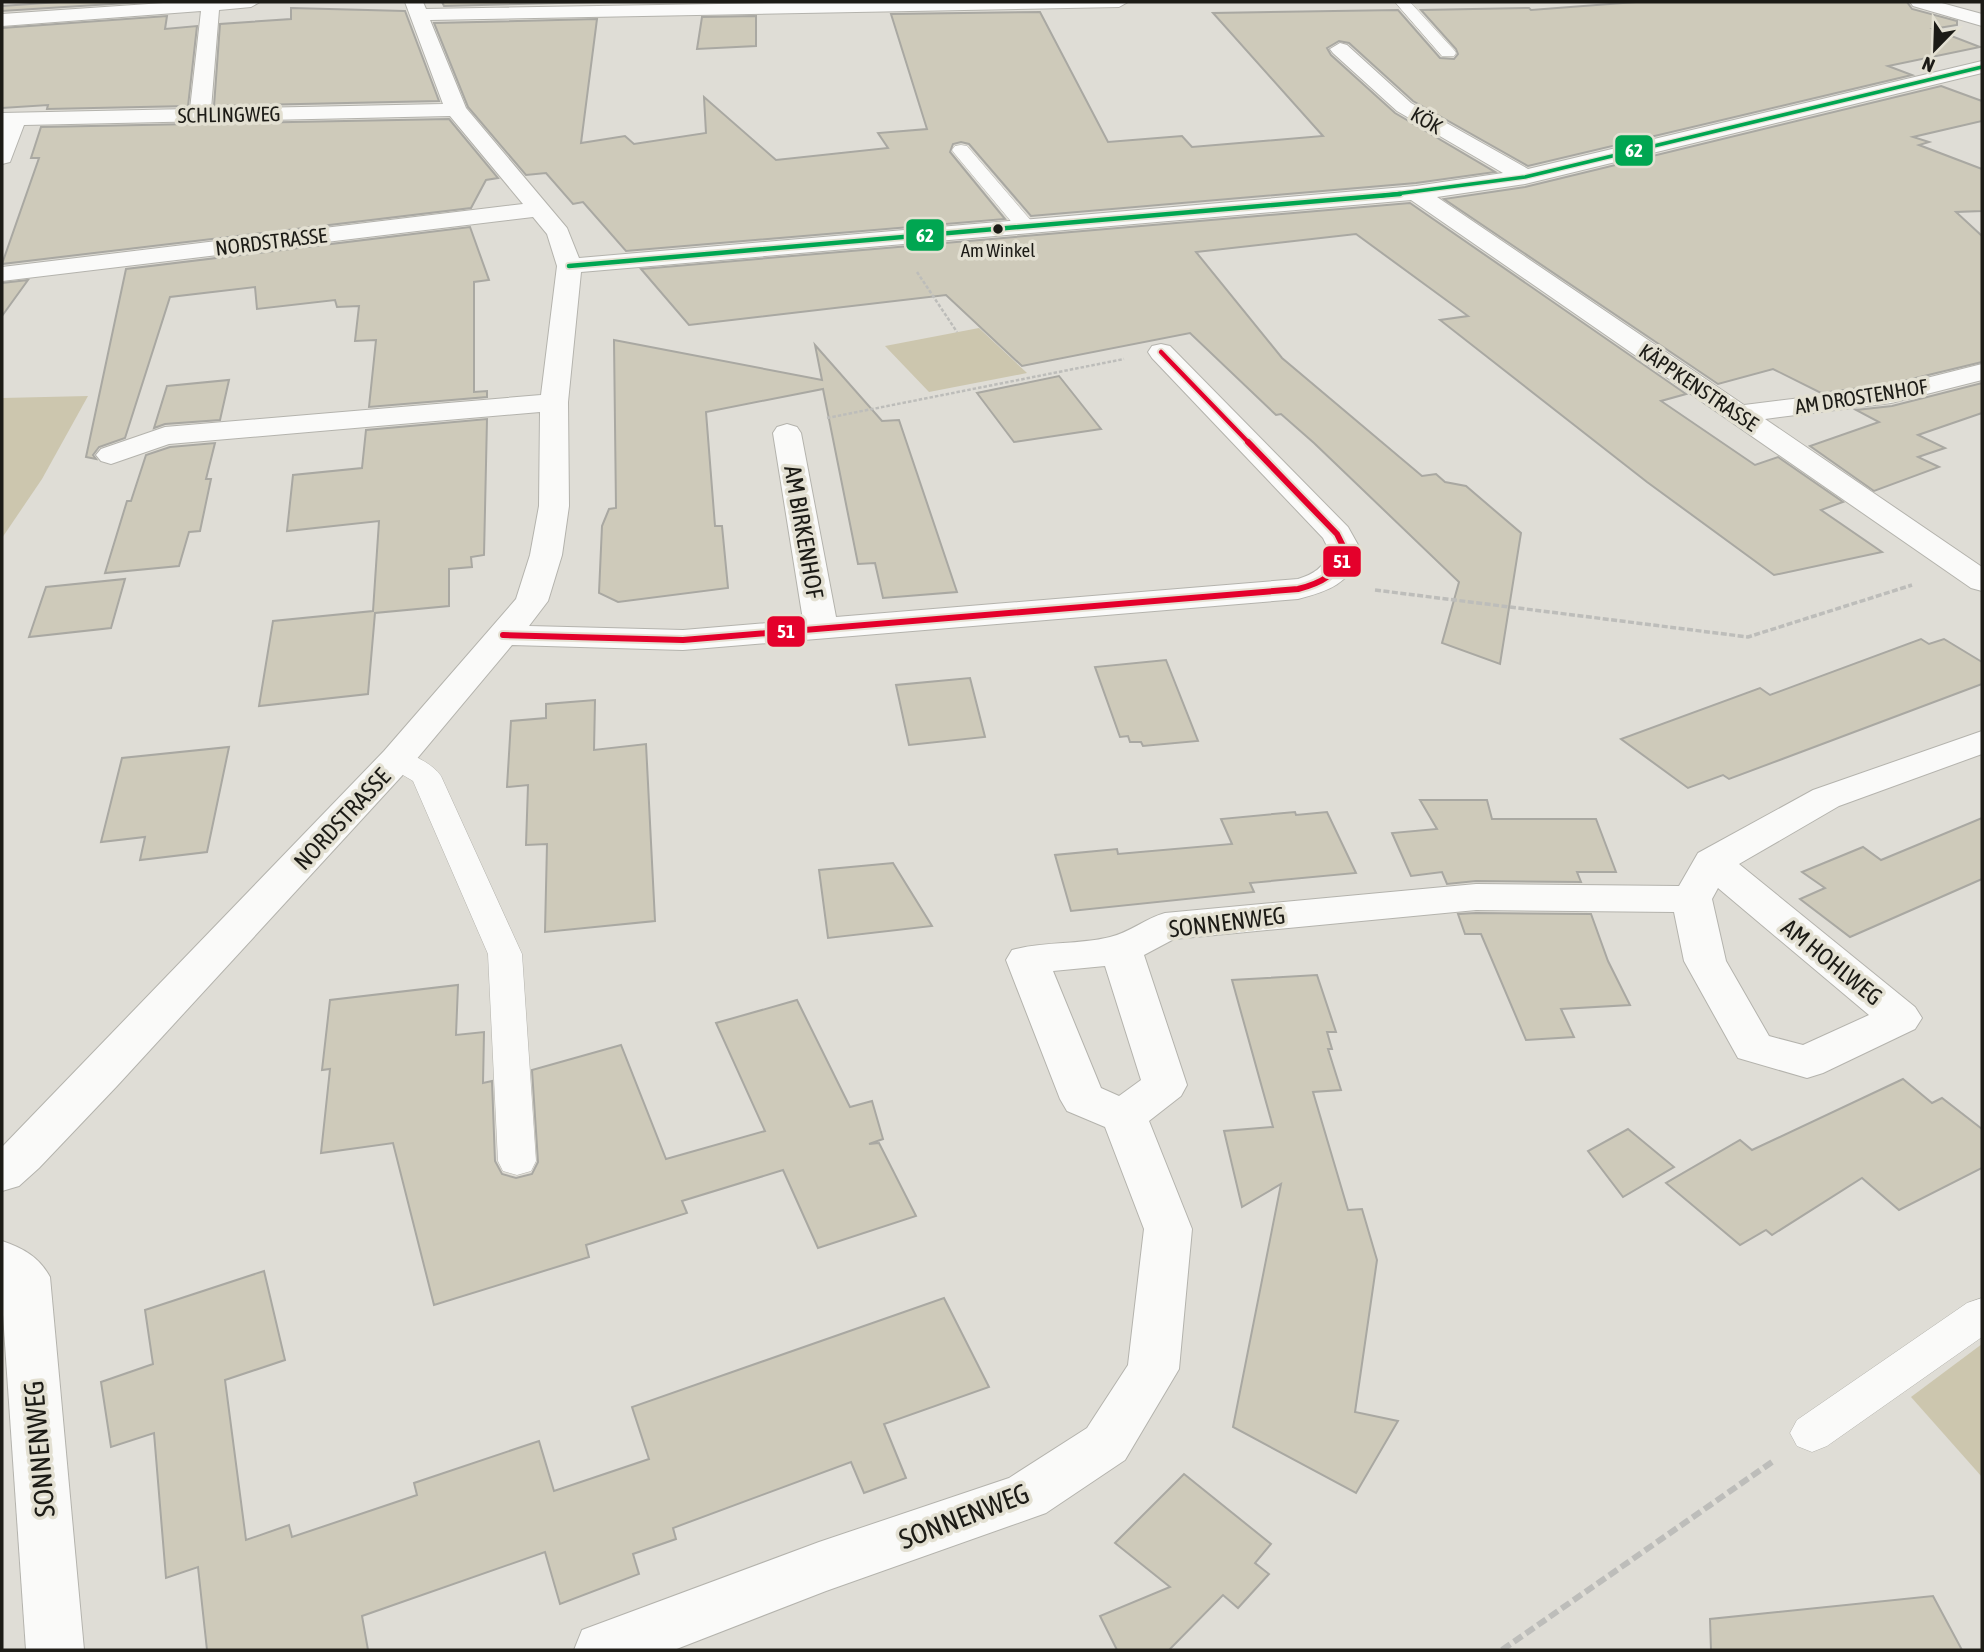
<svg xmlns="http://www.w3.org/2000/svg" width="1984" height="1652" viewBox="0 0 1984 1652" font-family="'Asap Condensed',sans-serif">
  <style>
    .green { fill: #ccc6ae }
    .building { fill: #cecaba; stroke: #a9a8a2; stroke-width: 2 }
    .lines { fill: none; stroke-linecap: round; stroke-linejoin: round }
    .service-casing { stroke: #b4b3ad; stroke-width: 1 }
    .minor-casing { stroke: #b4b3ad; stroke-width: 2 }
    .path-far2 { stroke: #bdbdba; stroke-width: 2.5; stroke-dasharray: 3.5 2; stroke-linecap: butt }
    .path-far1 { stroke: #bdbdba; stroke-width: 3.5; stroke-dasharray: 6 2.5; stroke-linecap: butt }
    .path { stroke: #bdbdba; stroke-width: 6; stroke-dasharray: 10 4.5; stroke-linecap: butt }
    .service { fill: #fafaf9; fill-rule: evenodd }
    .minor { fill: #fafaf9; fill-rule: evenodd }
    .bus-1-far1-casing { stroke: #e3e0d2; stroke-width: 6 }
    .bus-1-casing { stroke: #e3e0d2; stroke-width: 8 }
    .bus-2-far1-casing { stroke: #e3e0d2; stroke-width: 8 }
    .bus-2-casing { stroke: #e3e0d2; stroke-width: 10 }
    .bus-1-far1 { stroke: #00a651; stroke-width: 3.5 }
    .bus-1 { stroke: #00a651; stroke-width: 4.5 }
    .bus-2-far1 { stroke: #e4002b; stroke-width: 4.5 }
    .bus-2 { stroke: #e4002b; stroke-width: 6 }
    .bus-dot { fill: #1c1b16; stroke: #e3e0d2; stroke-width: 2.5 }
    .labels { text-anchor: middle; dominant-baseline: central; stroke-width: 7; stroke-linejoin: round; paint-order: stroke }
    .far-bus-label { font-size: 19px; fill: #1c1b16; stroke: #e3e0d2 }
    .far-street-label { font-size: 21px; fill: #1c1b16; stroke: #e3e0d2 }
    .street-label { font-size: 24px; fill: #1c1b16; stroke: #e3e0d2 }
    .near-street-label { font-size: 28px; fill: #1c1b16; stroke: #e3e0d2 }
    .line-badge { stroke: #e3e0d2; stroke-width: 2.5 }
    .badge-label { font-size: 19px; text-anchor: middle; font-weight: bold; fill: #fff }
  </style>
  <rect width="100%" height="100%" fill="#dfddd6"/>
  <!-- green -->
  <g class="green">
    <path d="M979,328L1027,373L929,392L885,346Z"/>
    <path d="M88,396L42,479L2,538V398Z"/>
    <path d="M1982,1344V1477L1911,1397Z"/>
  </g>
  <!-- building -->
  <g class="building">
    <path d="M59,2H143L2,11V6Z"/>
    <path d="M442,2H599L444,6Z"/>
    <path d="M1636,2H1907L1912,9L1957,21V25L1933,29L1980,47L1888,66L1912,75L1528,166L1413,101L1349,43L1339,41L1327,48L1331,55L1395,113L1495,172L1416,183L1031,216L969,144L961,142L953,144L950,152L1005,219L626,251L583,202L573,204L546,173L526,175L468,107L434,23L597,19L581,143L625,136L634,144L706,133L704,97L776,160L888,148L878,133L927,129L891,14L1040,12L1108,142L1182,136L1192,147L1323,136L1213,13L1398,10L1440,58L1454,59L1458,54L1456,49L1421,10L1529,8L1531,10Z"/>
    <path d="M291,8L405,11L439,101L214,106L220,24L291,19Z"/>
    <path d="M167,16L165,29L197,26L188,106L47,109L48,105L2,108V28Z"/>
    <path d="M756,16V46L697,49L702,17Z"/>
    <path d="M1941,86L1982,101V121L1913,137L1929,142L1919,145L1982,169V211L1956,212L1982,236V362L1891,384L1821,393L1773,369L1718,384L1444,199L1525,187Z"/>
    <path d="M449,119L498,178L486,180L471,208L2,264L39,158H31L41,127Z"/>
    <path d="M1410,203L1686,394L1661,401L1755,465L1778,457L1843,502L1821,510L1882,552L1774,575L1647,482L1440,320L1468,316L1356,234L1196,252L1282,358L1422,476L1436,474L1445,482L1466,486L1521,533L1500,664L1442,643L1459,582L1314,443L1281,414L1276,415L1190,333L1022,366L946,295L689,325L641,269Z"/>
    <path d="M470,227L489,280L474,282V392L487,391V397L369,407L376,340L355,341L359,306L337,307L335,300L257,309L255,287L170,297L125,438L99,447L93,455L96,459L86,457L126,269Z"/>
    <path d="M28,280L2,316V283Z"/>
    <path d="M614,340L822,380L815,345L882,421L899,420L957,592L883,598L875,563L858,564L823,389L706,412L715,526H722L728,588L618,602L599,593L602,526L609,509L616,508Z"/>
    <path d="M1059,376L1101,429L1014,442L977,393Z"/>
    <path d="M229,380L220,420L165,424L154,428L167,386Z"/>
    <path d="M1982,383V413L1918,435L1945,448L1918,457L1939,467L1874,491L1810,446L1879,422L1856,410L1892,406Z"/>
    <path d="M487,419L484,555L471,557L472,567L449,569V606L375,613L368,694L259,706L273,621L373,611L379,521L287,531L293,475L362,468L366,430Z"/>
    <path d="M215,443L206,479H211L200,531L189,532L179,566L105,573L127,501H131L146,455L170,447Z"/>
    <path d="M125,579L111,628L29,637L46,587Z"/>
    <path d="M1921,639L1929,644L1944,639L1982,662V684L1729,779L1723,775L1688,788L1621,739L1760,688L1770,695Z"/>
    <path d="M1166,660L1198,741L1143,746L1141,742H1130L1128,736L1120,737L1095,667Z"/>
    <path d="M970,678L985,737L909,745L896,685Z"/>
    <path d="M595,700L594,750L646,744L655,921L545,932L547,844L526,845L528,785L507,787L511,721L546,718V704Z"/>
    <path d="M229,747L207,852L140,860L145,837L101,842L122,758Z"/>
    <path d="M1420,800H1487L1492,819H1596L1616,872H1577L1581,882L1476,881L1447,884L1442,872L1411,876L1392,833L1437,829Z"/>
    <path d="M1295,812L1296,815L1327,812L1356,873L1250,883L1254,892L1071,911L1055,855L1117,849L1118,854L1232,844L1221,819Z"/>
    <path d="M1982,818V879L1850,937L1800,899L1825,888L1802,872L1863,847L1881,860Z"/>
    <path d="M893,863L932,926L828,938L819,870Z"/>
    <path d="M1476,913L1591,914L1608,961L1630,1005L1561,1009L1574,1037L1526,1040L1481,934H1465L1458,914Z"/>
    <path d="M1317,975L1336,1032H1327L1332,1049H1328L1341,1090L1313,1092L1348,1210L1362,1209L1377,1260L1355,1412L1398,1421L1356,1493L1233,1427L1281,1184L1242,1207L1224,1131L1273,1127L1232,980Z"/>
    <path d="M458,985L456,1035L484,1032L483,1083L492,1081L495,1161L502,1174L516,1178L532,1174L538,1162L532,1070L621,1045L666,1159L765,1131L716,1023L797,1000L850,1107L872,1101L883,1139L869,1144L879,1143L916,1216L818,1248L783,1170L682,1201L687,1213L586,1245L589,1257L434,1305L393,1143L321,1153L330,1069L322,1070L330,1000Z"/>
    <path d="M1903,1079L1932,1103L1942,1098L1982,1129V1168L1899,1210L1862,1178L1772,1235L1766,1230L1740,1245L1666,1183L1740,1140L1752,1150Z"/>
    <path d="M1628,1129L1674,1167L1623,1197L1588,1151Z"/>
    <path d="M264,1271L285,1360L225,1380L246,1540L289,1525L292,1537L417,1495L414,1483L539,1441L554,1491L649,1459L632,1407L944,1298L989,1387L884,1424L906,1478L864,1493L851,1462L673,1528L676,1539L633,1554L639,1574L560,1604L545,1552L362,1616L368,1650H207L198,1567L166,1578L154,1433L111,1447L101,1382L153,1364L145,1310Z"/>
    <path d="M1184,1474L1271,1544L1255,1563L1269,1574L1238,1608L1223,1595L1169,1650H1117L1100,1616L1170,1587L1115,1543Z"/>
    <path d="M1933,1596L1962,1650H1711L1710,1619Z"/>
  </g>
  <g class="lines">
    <defs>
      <g id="service">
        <path d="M1395,2H1410L1454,50L1456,53L1454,56H1442Z"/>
        <path d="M961,145L967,146L1033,223L1036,227L1033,231H1019L955,154L952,150L955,146Z"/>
        <path d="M397,750C412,754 432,763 441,776L522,954L536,1161L531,1171L517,1175L503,1171L498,1161L488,954L413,781L386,765L382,759L386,753Z"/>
        <path d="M1982,1298V1337L1827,1446L1812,1452L1797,1446L1790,1433L1797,1420L1967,1303Z"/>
      </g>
      <g id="minor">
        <path d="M178,2H260L251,7L219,10L211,109L443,104L405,2H423L426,9L837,2H1128L1119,7L430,20L466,108L567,228L579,258L1416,186L1503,173L1397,111L1333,53L1330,49L1340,43L1347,45L1411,103L1528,169L1982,61V73L1525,184L1437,197L1744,405L1891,387L1982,364V380L1891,403L1765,419L1982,567V591L1971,588L1411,200L581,272L568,402L569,506L562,555L548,601L529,626L683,630L803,620L773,433L777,427L787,424L797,427L801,433L836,617L1298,579C1314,574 1323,568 1330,552L1323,538L1152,358L1148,352L1152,346L1161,344L1170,346L1348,527L1362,552C1349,584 1329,591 1298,599L683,650L512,645L410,767L117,1086L39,1168L19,1186L2,1191V1147L384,751L516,599L530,555L539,506L540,412L169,444L111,464L101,461L96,455L101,449L165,427L541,395L557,266L547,234L533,217L2,281V267L523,204L450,116L24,125L10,162L2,164V113L190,109L201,11L2,26V14Z"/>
        <path d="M1910,2H1938L1982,14V26L1913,6Z"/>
        <path d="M1982,731V754L1839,806L1739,864L1915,1007L1922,1018L1915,1029L1823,1073L1807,1078L1738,1058L1684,961L1674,912L1476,910L1174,939L1144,955L1187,1085L1181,1096L1149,1121L1192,1229L1179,1369L1125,1460L1046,1513L826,1591L674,1650H574L582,1630L819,1542L1009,1478L1087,1428L1128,1365L1144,1229L1105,1127L1067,1111L1060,1099L1006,960L1012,950C1044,941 1078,945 1110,937C1129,933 1146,918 1165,913L1476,884L1679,886L1698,853L1813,790ZM1718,888L1869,1015L1803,1045L1769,1036L1726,961L1712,899ZM1105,966L1141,1080L1119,1096L1101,1088L1053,971Z"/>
        <path d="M2,1241C23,1248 39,1257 50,1277L84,1650H26L2,1300Z"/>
      </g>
    </defs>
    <!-- service casing -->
    <use href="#service" class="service-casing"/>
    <!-- minor casing -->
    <use href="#minor" class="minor-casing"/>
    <!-- path-far2 -->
    <g class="path-far2">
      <path d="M917,272L957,332"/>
      <path d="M827,418L1124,359"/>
    </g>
    <!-- path-far1 -->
    <path class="path-far1" d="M1375,590L1748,637L1912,585"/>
    <!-- path -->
    <path class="path" d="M1502,1650L1772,1462"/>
    <!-- service -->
    <use href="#service" class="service"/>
    <!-- minor -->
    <use href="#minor" class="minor"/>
    <defs>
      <path id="bus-1-far1" d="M1380,196L1525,177L1982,67"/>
      <path id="bus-1" d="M569,266L1400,194"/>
      <path id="bus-2-far1" d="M1161,352L1249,443"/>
      <path id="bus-2" d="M503,635L683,640L1298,589C1322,583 1336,575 1346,552L1337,534L1248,442"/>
    </defs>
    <!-- bus-1-far1 casing -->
    <use href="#bus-1-far1" class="bus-1-far1-casing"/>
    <!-- bus-1 casing -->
    <use href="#bus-1" class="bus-1-casing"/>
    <!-- bus-2-far1 casing -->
    <use href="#bus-2-far1" class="bus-2-far1-casing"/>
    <!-- bus-2 casing -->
    <use href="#bus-2" class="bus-2-casing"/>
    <!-- bus-1-far1 -->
    <use href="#bus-1-far1" class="bus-1-far1"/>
    <!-- bus-1 -->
    <use href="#bus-1" class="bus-1"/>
    <!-- bus-2-far1 -->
    <use href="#bus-2-far1" class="bus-2-far1"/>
    <!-- bus-2 -->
    <use href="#bus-2" class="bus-2"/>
  </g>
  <!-- markers -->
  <circle class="bus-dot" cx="998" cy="229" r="6"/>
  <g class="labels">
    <!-- far-bus labels -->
    <g class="far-bus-label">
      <text x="998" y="250">Am Winkel</text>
    </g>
    <!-- far-street labels -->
    <g class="far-street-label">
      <text transform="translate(229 114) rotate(-1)">SCHLINGWEG</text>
      <text transform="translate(1427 120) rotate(30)">KÖK</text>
      <text transform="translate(271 241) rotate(-7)">NORDSTRASSE</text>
      <text transform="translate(1699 387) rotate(34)">KÄPPKENSTRASSE</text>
      <text transform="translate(1861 396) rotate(-9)">AM DROSTENHOF</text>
    </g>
    <!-- street labels -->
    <g class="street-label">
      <text transform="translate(804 532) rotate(80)">AM BIRKENHOF</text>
      <text transform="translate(342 819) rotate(-47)">NORDSTRASSE</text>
      <text transform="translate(1227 922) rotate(-7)">SONNENWEG</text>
      <text transform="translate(1832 962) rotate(39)">AM HOHLWEG</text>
    </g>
    <!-- near-street labels -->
    <g class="near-street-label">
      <text transform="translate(39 1449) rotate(-95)">SONNENWEG</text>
      <text transform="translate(964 1516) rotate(-21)">SONNENWEG</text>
    </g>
  </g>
  <g class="line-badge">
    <rect x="1614" y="134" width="40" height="33" rx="7" fill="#00a651"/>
    <rect x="905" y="218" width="40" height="34" rx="7" fill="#00a651"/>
    <rect x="1322" y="545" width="40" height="33" rx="7" fill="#e4002b"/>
    <rect x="766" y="615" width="40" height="33" rx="7" fill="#e4002b"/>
  </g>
  <g class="badge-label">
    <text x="1634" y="157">62</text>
    <text x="925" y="242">62</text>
    <text x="1342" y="568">51</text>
    <text x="786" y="638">51</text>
  </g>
  <!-- border -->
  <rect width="1984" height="1652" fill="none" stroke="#1c1b16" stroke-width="7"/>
  <!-- north arrow -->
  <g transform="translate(1935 49) rotate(203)" stroke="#e3e0d2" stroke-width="5" paint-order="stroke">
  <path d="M0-5L12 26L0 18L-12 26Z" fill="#1c1b16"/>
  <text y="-10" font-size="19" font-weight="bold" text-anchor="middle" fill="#1c1b16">N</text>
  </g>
</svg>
